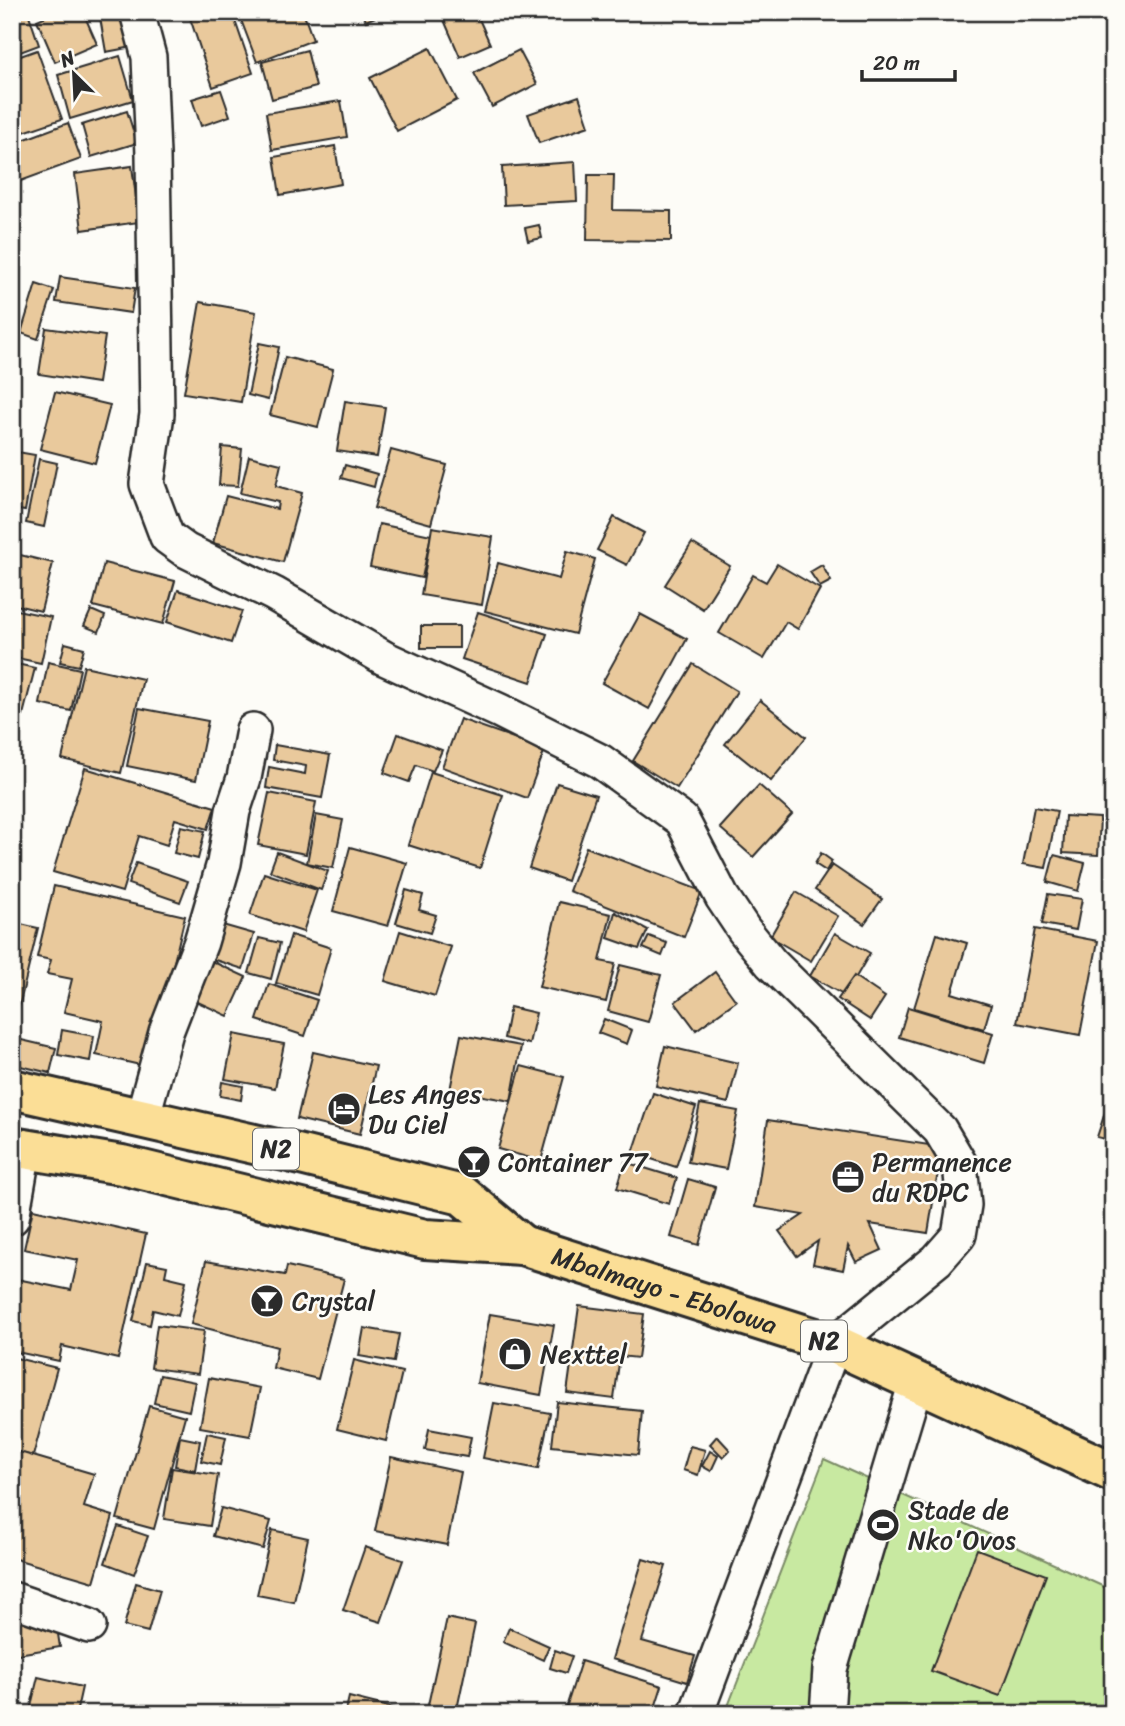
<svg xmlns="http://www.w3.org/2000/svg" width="1125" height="1726" viewBox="0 0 1125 1726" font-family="Sriracha,sans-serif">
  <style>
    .green { fill: #c8e9a1; stroke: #7a8a66; stroke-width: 2 }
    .building { fill: #e9c99c; stroke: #2b2b2b; stroke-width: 2 }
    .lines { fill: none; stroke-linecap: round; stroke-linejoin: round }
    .minor-casing { stroke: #2b2b2b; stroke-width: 38 }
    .highway-casing { stroke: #2b2b2b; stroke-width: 44 }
    .minor { stroke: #fdfcf7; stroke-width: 33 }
    .highway { stroke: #fbde96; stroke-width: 38 }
    .labels { text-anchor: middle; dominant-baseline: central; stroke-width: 5; stroke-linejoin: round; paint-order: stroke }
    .shield { fill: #fdfcf7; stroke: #6a6a68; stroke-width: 2 }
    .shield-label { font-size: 24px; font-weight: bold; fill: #2b2b2b }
    .poi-label { font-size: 26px; fill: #2b2b2b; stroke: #fdfcf7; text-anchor: start }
    .street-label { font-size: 26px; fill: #2b2b2b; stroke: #fdfcf7 }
  </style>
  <rect width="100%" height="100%" fill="#fdfcf7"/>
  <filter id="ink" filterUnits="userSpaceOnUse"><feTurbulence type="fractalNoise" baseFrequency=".0143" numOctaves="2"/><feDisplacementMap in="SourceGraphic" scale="14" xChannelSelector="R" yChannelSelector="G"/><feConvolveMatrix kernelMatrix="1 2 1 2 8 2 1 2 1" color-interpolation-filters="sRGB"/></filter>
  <g filter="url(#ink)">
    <!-- green -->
    <path class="green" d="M824,1459L1113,1591V1714H725Z"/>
    <!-- building -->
    <g class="building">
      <path d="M12,12H28L39,45L12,55Z"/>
      <path d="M56,12H83L97,44L55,62L37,20Z"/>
      <path d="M99,12H132L138,46L106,52Z"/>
      <path d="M188,12H232L253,73L213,87Z"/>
      <path d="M238,12H303L313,40L257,62Z"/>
      <path d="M362,12H387L366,21Z"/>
      <path d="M444,12H476L490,44L460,57L441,13Z"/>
      <path d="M430,48L457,100L397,131L370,78Z"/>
      <path d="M37,50L62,119L15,135L12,127V59Z"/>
      <path d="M307,50L316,87L272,99L262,62Z"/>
      <path d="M519,50L537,84L492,107L474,73Z"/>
      <path d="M120,56L133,100L70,119L58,75Z"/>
      <path d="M221,90L230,116L201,126L192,99Z"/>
      <path d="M579,96L589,126L539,143L528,114Z"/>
      <path d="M341,101L347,137L272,150L266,113Z"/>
      <path d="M127,111L137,143L91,157L82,125Z"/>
      <path d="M68,123L81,159L18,182L12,166V144Z"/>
      <path d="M335,146L341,184L280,195L274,157Z"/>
      <path d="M575,162L577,201L504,205L502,167Z"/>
      <path d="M132,166L139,222L82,230L75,174Z"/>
      <path d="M588,175H614L613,210L671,211V241L587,240Z"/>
      <path d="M539,225L542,238L528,241L525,228Z"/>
      <path d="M60,277L135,288L131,313L56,302Z"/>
      <path d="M36,284L54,290L38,339L21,333Z"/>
      <path d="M200,302L256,312L241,402L184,393Z"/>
      <path d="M46,328L105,336L98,383L39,374Z"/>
      <path d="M259,343L279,347L268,400L248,395Z"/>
      <path d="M285,357L333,369L318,427L270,415Z"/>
      <path d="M55,392L110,405L95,463L40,449Z"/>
      <path d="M345,401L385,407L377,457L337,451Z"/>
      <path d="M222,447L242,449L238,486L219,485Z"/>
      <path d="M391,450L447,465L431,524L374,508Z"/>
      <path d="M12,451L35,455L25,511L12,509Z"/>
      <path d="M249,456L281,464L276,486L302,493L283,562L213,543L226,496L277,509L278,502L240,493Z"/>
      <path d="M39,459L57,463L44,527L26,523Z"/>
      <path d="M345,465L377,474L374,487L341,478Z"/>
      <path d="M614,517L644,533L627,565L597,550Z"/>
      <path d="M379,524L431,535L422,578L370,567Z"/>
      <path d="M432,527L493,537L482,605L421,595Z"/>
      <path d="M692,543L730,566L703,609L665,585Z"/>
      <path d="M567,551L595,559L575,634L485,611L498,563L559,579Z"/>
      <path d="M12,553L53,563L41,611L12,604Z"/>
      <path d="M104,563L175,581L163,624L93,606Z"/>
      <path d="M777,564L820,589L798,629L786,622L764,659L719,633L753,575L766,582Z"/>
      <path d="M822,565L831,581L820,587L810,572Z"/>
      <path d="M178,590L242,611L231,643L167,622Z"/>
      <path d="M12,609L51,617L41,663L12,657Z"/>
      <path d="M91,610L105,616L99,632L84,626Z"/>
      <path d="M478,612L547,634L531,682L462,659Z"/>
      <path d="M640,614L687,639L649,709L602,683Z"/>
      <rect x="421" y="626" width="38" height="22"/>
      <path d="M65,643L84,648L79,666L60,662Z"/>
      <path d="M48,662L80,669L71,711L40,704Z"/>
      <path d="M12,663L35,668L23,715L12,712Z"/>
      <path d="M693,664L737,691L677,788L633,761Z"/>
      <path d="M84,666L143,679L121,773L62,759Z"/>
      <path d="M760,700L806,737L771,781L725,744Z"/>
      <path d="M139,708L208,721L196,780L127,766Z"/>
      <path d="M460,719L545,749L527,798L442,767Z"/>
      <path d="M398,734L442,750L433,771L416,765L409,782L384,773Z"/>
      <path d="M275,745L330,755L322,798L266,788L269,767L305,774L306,766L273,760Z"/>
      <path d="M85,768L215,807L208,829L175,819L167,845L139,836L122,892L53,872Z"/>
      <path d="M431,772L503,795L480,868L408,845Z"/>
      <path d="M557,783L596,795L567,881L529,868Z"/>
      <path d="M759,785L792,814L753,857L720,828Z"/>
      <path d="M269,793L316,802L306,854L258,845Z"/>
      <path d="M1034,807L1057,811L1046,868L1023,864Z"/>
      <path d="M316,815L343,820L333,868L307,863Z"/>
      <path d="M1065,816L1100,818L1098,855L1063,853Z"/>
      <path d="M181,826L205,831L198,859L174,853Z"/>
      <path d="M350,847L407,863L388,926L333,911Z"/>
      <path d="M586,847L702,891L684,937L569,891Z"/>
      <path d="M277,852L328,871L321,890L270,871Z"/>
      <path d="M821,853L832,861L826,871L815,864Z"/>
      <path d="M1054,855L1085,863L1078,891L1047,882Z"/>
      <path d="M136,863L188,881L180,902L128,884Z"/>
      <path d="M832,865L882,899L864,924L815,890Z"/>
      <path d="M264,873L317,890L303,932L250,915Z"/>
      <path d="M54,886L185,916L149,1067L96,1055L103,1021L64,1012L72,979L47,974L51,960L37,957Z"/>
      <path d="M406,890L423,895L419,910L436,915L430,933L396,923Z"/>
      <path d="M796,892L838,916L811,961L770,937Z"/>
      <path d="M1048,894L1082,899L1076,930L1042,924Z"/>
      <path d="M559,902L611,914L600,961L615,964L606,1002L539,987Z"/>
      <path d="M615,912L648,930L639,949L608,938Z"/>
      <path d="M12,922L38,928L12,1036Z"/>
      <path d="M219,924L254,934L243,969L209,958Z"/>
      <path d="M1035,929L1098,941L1080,1035L1017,1023Z"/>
      <path d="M400,931L451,947L435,996L385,981Z"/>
      <path d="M835,933L870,953L845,996L810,976Z"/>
      <path d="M937,934L967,943L952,993L991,1005L984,1029L914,1008Z"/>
      <path d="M291,935L331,948L317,995L276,983Z"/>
      <path d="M649,936L667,943L662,956L643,948Z"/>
      <path d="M259,938L280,943L271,979L249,973Z"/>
      <path d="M207,959L246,977L228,1016L189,998Z"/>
      <path d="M620,965L661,975L648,1022L608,1011Z"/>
      <path d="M715,972L736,1001L696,1030L675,1002Z"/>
      <path d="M854,976L885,997L870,1020L838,999Z"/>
      <path d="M269,984L317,1000L305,1036L257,1020Z"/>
      <path d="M510,1007L536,1013L529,1044L504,1038Z"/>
      <path d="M908,1007L993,1033L984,1063L899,1037Z"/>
      <path d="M604,1019L632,1030L627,1044L598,1033Z"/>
      <path d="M62,1030L94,1036L90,1061L58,1055Z"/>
      <path d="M234,1034L284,1044L275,1088L225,1079Z"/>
      <path d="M461,1035L521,1046L511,1101L450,1090Z"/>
      <path d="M17,1039L56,1048L50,1073L12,1064Z"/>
      <path d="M665,1046L738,1063L728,1103L656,1086Z"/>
      <path d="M313,1052L376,1066L360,1134L297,1119Z"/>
      <path d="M521,1066L564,1077L541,1161L498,1149Z"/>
      <path d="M222,1082L243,1086L241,1100L220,1096Z"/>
      <path d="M1113,1088V1141L1097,1137Z"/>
      <path d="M653,1093L696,1107L676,1167L633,1153Z"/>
      <path d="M700,1104L738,1111L726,1169L688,1162Z"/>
      <path d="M768,1120L942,1147L928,1233L870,1224L882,1250L856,1262L848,1246L843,1270L813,1264L818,1241L797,1256L779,1231L803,1215L755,1207Z"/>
      <path d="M625,1162L677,1178L669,1204L617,1188Z"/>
      <path d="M688,1179L715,1187L699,1245L671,1237Z"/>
      <path d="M33,1209L146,1234L118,1359L62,1346L59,1361L12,1351V1278L71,1290L78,1260L24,1249Z"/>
      <path d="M206,1261L285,1275L287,1266L344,1279L318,1379L273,1368L277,1347L191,1324Z"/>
      <path d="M147,1262L167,1266L165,1276L186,1281L178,1316L153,1310L150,1325L133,1321Z"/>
      <path d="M579,1306L644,1314L638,1358L620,1356L614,1399L567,1393Z"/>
      <path d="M490,1314L554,1325L541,1395L477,1383Z"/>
      <path d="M157,1325L204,1331L198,1374L151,1368Z"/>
      <path d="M364,1328L399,1334L394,1362L359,1356Z"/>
      <path d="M12,1357L57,1368L33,1456L12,1451Z"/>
      <path d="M354,1360L402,1372L386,1441L337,1429Z"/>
      <path d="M160,1375L195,1382L189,1411L154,1403Z"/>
      <path d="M209,1378L260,1388L250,1436L200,1427Z"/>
      <path d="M557,1402L642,1411L638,1455L552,1446Z"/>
      <path d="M494,1403L550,1413L538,1469L483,1458Z"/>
      <path d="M149,1406L185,1416L154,1529L117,1519Z"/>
      <path d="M429,1429L471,1437L467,1457L425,1450Z"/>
      <path d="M207,1433L226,1437L220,1465L201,1461Z"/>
      <path d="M717,1436L730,1450L723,1457L710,1444Z"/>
      <path d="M180,1437L200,1441L195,1470L175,1466Z"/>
      <path d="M690,1446L705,1450L698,1475L683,1470Z"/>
      <path d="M16,1451L94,1474L84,1507L113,1516L94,1582L12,1558V1464Z"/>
      <path d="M710,1451L718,1456L711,1471L702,1466Z"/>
      <path d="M391,1457L461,1472L447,1545L375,1531Z"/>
      <path d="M172,1468L218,1475L210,1526L164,1519Z"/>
      <path d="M221,1508L271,1521L263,1549L213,1536Z"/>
      <path d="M118,1526L148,1536L134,1574L105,1563Z"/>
      <path d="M272,1530L308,1538L294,1602L257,1595Z"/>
      <path d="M365,1547L403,1560L381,1622L343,1610Z"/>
      <path d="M977,1549L1046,1575L1000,1696L931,1671Z"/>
      <path d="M643,1559L666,1566L642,1641L695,1656L687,1682L612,1659Z"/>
      <path d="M136,1583L160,1590L148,1632L124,1626Z"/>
      <path d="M53,1602L60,1647L12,1655V1610Z"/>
      <path d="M447,1618L475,1624L456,1714H426Z"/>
      <path d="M509,1628L549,1646L543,1660L503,1642Z"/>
      <path d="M555,1650L572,1656L566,1673L550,1668Z"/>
      <path d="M581,1661L662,1686L653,1714H564Z"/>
      <path d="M38,1677L82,1687L76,1714H29Z"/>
      <path d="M349,1697L417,1714H345Z"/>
    </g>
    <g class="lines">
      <defs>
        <g id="minor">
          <path d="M137,12L149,57L153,155L157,414L147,484L167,537L185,550L274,594L384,658L500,711L600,761L682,820L722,897L744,930L771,963L940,1130L960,1164L964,1205L959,1235L937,1260L834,1344L696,1714"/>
          <path d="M142,1119L166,1032L201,942L224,863L233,811L244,778L253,730"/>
          <path d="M12,1218L24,1150"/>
          <path d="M12,1599L89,1626"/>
          <path d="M827,1714L830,1669L916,1382"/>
        </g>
        <g id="highway">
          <path d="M12,1089L285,1151L462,1195L522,1245"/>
          <path id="s1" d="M12,1147L122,1165L425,1239L522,1245L834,1344L1113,1472"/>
        </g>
      </defs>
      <!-- minor casing -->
      <use href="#minor" class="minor-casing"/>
      <!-- highway casing -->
      <use href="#highway" class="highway-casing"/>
      <!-- minor -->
      <use href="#minor" class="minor"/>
      <!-- highway -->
      <use href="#highway" class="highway"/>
    </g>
  </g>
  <!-- icons -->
  <defs>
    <symbol id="hotel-disc" viewBox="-11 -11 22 22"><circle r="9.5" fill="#2b2b2b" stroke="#fdfcf7"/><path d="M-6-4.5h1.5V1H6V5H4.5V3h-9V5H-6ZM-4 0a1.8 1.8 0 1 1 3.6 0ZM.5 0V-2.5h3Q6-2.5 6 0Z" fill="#fff"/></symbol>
    <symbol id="bar-disc" viewBox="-11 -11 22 22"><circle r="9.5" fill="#2b2b2b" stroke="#fdfcf7"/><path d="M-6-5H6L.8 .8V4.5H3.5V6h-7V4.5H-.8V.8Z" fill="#fff"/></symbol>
    <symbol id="office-disc" viewBox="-11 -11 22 22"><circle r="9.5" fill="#2b2b2b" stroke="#fdfcf7"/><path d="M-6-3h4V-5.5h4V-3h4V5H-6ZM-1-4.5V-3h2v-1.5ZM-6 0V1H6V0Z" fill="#fff"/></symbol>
    <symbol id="shop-disc" viewBox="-11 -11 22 22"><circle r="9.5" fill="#2b2b2b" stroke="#fdfcf7"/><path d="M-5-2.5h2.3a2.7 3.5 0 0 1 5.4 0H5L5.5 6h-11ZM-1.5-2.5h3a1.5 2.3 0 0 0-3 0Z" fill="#fff"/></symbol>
    <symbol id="stadium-disc" viewBox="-11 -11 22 22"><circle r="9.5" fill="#2b2b2b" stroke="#fdfcf7"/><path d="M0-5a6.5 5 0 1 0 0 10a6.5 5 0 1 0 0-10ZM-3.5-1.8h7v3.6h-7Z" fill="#fff"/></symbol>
  </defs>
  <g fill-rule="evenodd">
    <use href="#hotel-disc" x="325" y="1090" width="38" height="38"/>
    <use href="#bar-disc" x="455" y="1143" width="38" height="38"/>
    <use href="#office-disc" x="829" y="1158" width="38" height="38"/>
    <use href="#bar-disc" x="248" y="1282" width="38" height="38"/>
    <use href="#shop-disc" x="496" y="1335" width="38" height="38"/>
    <use href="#stadium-disc" x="864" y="1506" width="38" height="38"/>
  </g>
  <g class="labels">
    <!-- shield labels -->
    <g class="shield">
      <rect x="253" y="1128.5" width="46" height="41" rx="5"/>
      <rect x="801" y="1320.5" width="46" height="41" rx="5"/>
    </g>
    <g class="shield-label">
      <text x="276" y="1149">N2</text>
      <text x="824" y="1341">N2</text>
    </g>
    <!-- poi labels -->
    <g class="poi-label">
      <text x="368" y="1094">Les Anges<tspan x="368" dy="30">Du Ciel</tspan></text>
      <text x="498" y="1162">Container 77</text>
      <text x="872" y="1162">Permanence<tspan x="872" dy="30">du RDPC</tspan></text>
      <text x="292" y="1301">Crystal</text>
      <text x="540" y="1354">Nexttel</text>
      <text x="908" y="1510">Stade de<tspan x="908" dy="30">Nko'Ovos</tspan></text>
    </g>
    <!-- street labels -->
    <g class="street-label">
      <text stroke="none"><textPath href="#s1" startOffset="670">Mbalmayo - Ebolowa</textPath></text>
    </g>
  </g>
  <!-- margin -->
  <rect width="1125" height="1726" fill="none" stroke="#fdfcf7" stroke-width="42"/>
  <rect x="21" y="21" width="1083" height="1684" fill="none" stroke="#2b2b2b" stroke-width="2.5" filter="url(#ink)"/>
  <!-- north arrow -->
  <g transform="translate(74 74) rotate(336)" stroke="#fdfcf7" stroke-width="5" paint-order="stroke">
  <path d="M0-5L12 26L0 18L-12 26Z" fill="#2b2b2b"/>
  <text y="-10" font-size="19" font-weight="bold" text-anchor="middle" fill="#2b2b2b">N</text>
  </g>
  <!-- scale -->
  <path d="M862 70v10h93v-10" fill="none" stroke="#2b2b2b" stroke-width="3.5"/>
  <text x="873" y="70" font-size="21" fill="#2b2b2b" stroke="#fdfcf7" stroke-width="5" paint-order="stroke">20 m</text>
</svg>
